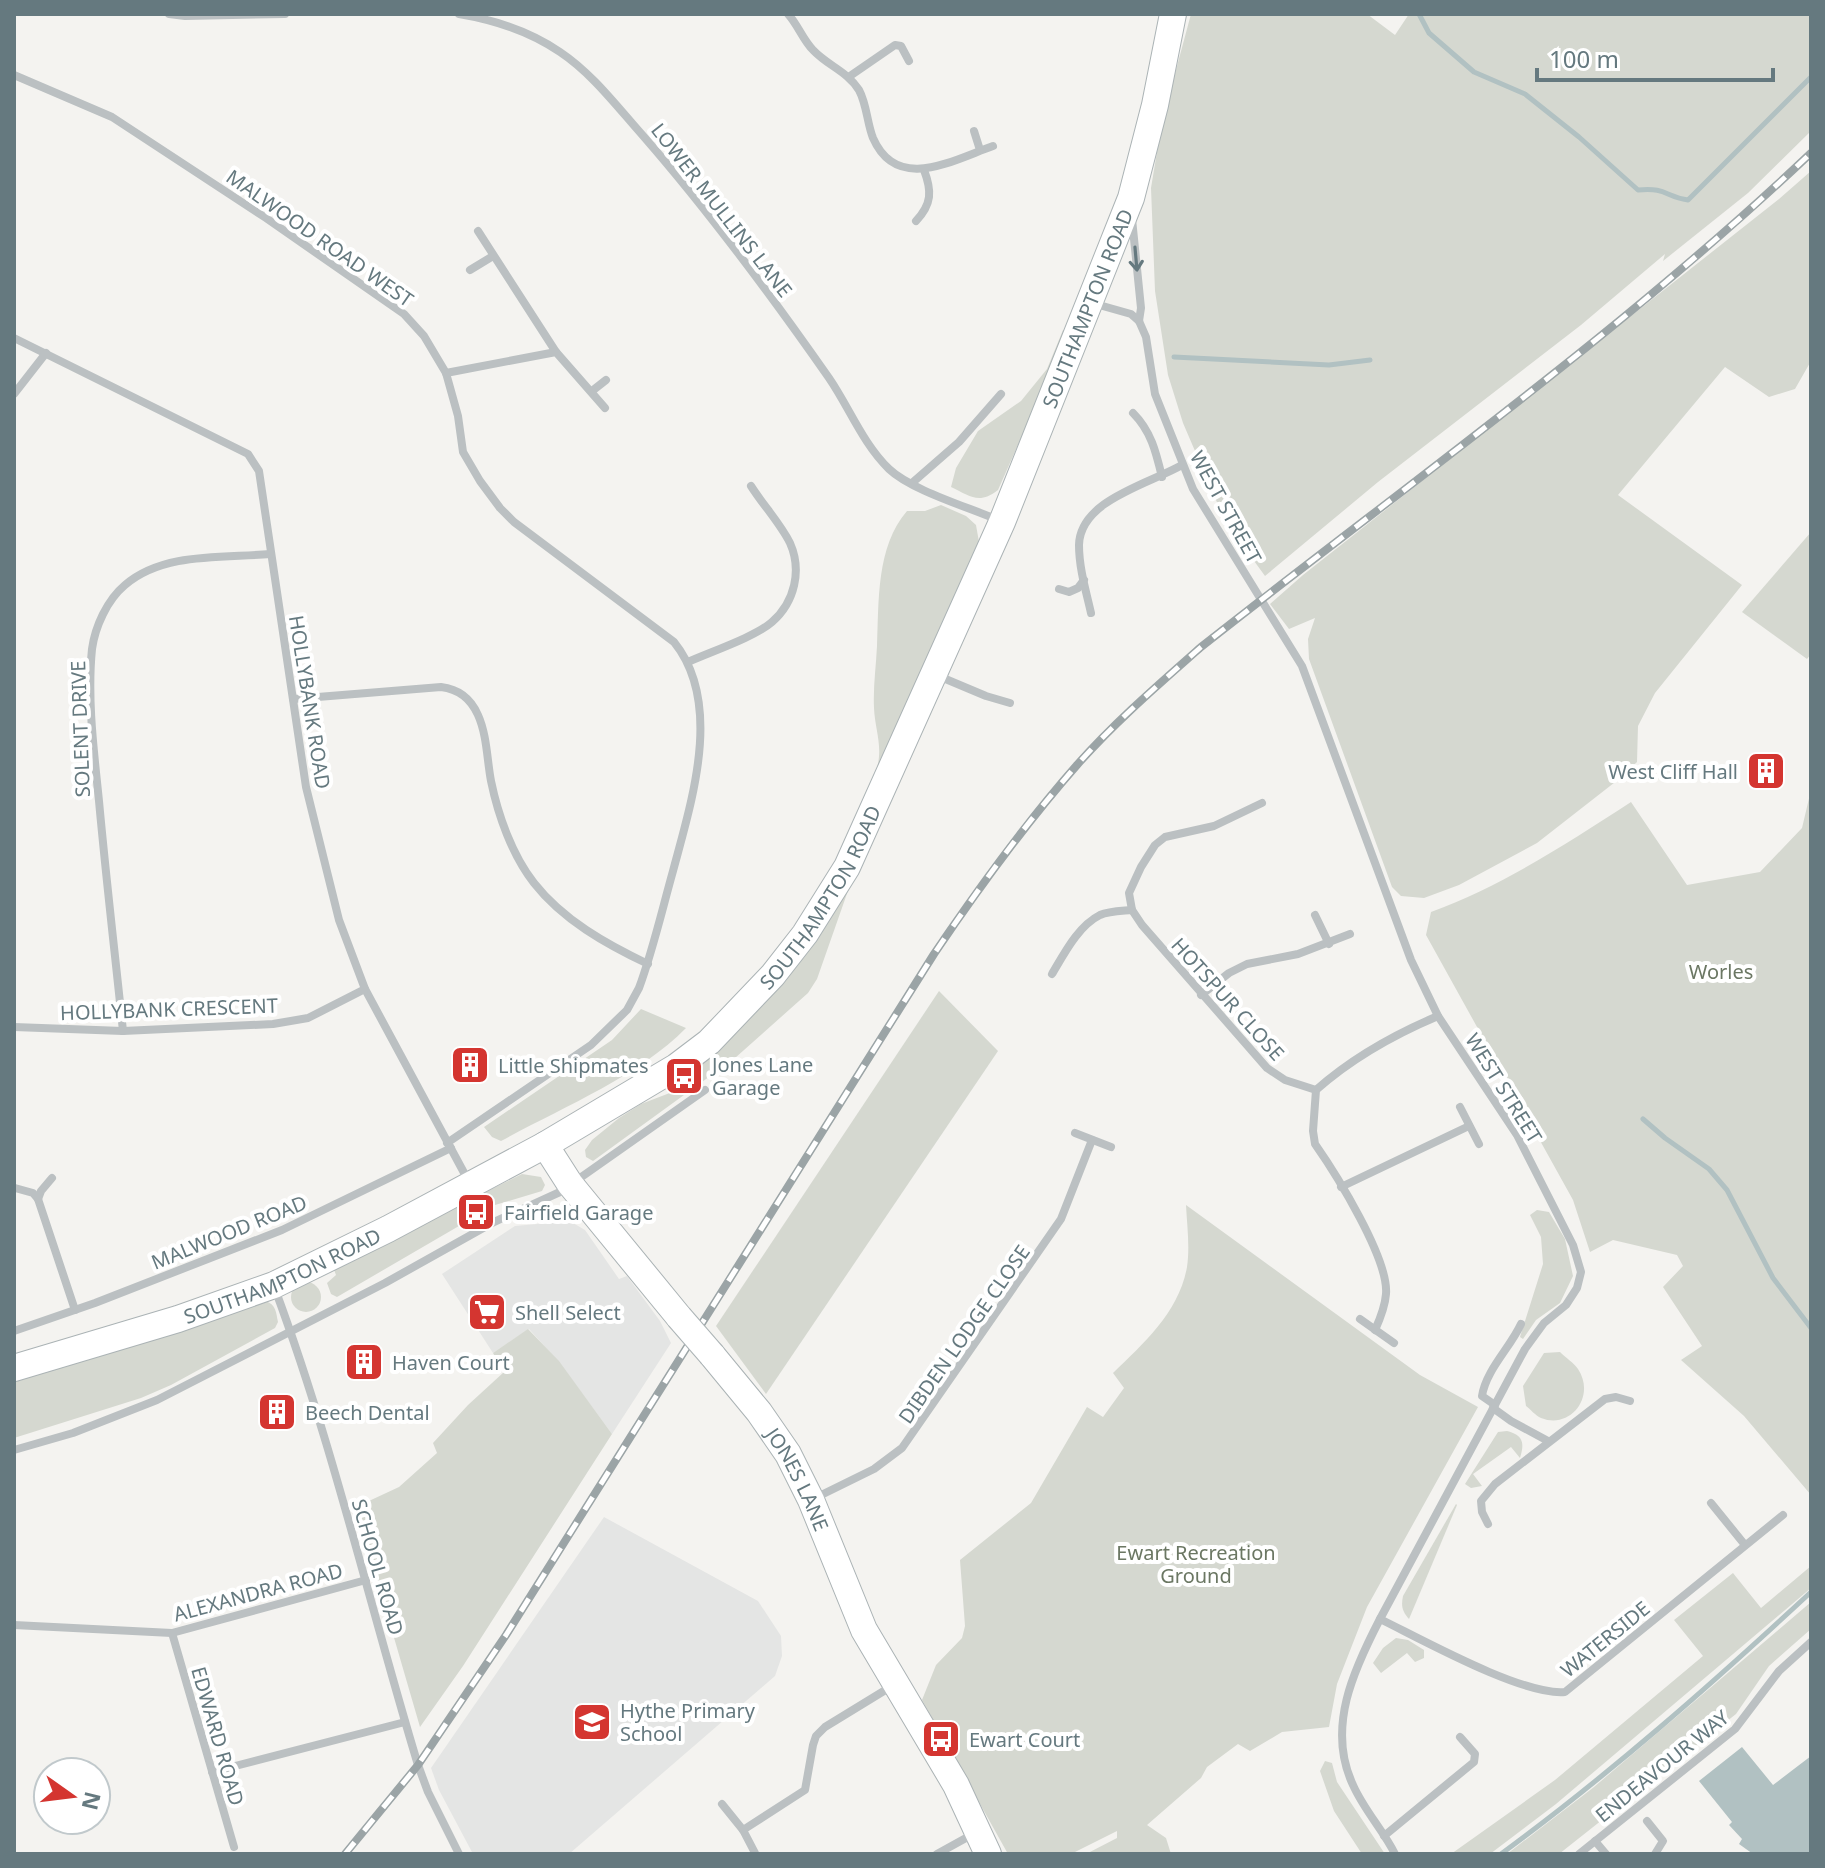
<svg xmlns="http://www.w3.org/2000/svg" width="1825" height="1868" viewBox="0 0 1825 1868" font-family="'Noto Sans',sans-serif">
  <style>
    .built { fill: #e4e5e4 }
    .green { fill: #d5d8d0 }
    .water { fill: #b1c1c2 }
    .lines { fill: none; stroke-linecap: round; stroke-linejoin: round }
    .stream { stroke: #b1c1c2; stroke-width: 5 }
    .secondary-casing { stroke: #abb3b5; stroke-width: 28 }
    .street { stroke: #bbc0c2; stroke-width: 8 }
    .secondary { stroke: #fff; stroke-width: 26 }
    .rail-casing { stroke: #9ba4a6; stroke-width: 8 }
    .rail { stroke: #fff; stroke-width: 5; stroke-dasharray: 15; stroke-linecap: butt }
    .secondary-bridge-casing { stroke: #abb3b5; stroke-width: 28; stroke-linecap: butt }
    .secondary-bridge { stroke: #fff; stroke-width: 26 }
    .oneway { stroke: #65797f }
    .labels { text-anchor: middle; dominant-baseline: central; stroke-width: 8; stroke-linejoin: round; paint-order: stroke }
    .street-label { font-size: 20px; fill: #65797f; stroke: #fff }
    .poi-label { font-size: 20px; fill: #65797f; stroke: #fff; text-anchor: start }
    .park-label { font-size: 20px; fill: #6b7763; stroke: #fff }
  </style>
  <rect width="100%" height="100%" fill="#f4f3f0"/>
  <!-- built -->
  <g class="built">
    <path d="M559,1222L573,1223L585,1230L619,1279L627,1276L660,1321L671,1343L612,1434L559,1362L529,1329L493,1353L442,1274L515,1226Z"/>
    <path d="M604,1517L758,1601L781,1636L782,1656L775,1676L569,1854H473L439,1790L431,1768Z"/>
  </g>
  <!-- green -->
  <g class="green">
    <path d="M1191,14H1367L1395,35L1409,14H1811V131L1748,193L1663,261L1665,254L1581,325L1378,482L1265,576L1225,521L1183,423L1168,375L1155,291L1151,188L1162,122Z"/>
    <path d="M1811,171V361L1795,389L1769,397L1725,367L1618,495L1742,585L1655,693L1638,726L1637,762L1619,779L1537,843L1459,885L1424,898L1401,896L1392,887L1309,659L1308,639L1315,618L1289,629L1270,604L1303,575L1779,199Z"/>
    <path d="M1063,330L1068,332L998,490C979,505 970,496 951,487L956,468L978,431L1021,401L1047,369Z"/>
    <path d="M941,505L966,516L976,525L979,542L882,770L877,768C883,746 875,730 874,708C873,687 876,667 877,646C879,601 876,547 907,511H925Z"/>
    <path d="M1811,532V654L1807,659L1742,612Z"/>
    <path d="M1811,790V1495L1744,1416L1681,1360L1702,1346L1663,1287L1683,1266L1677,1255L1613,1240L1590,1252L1573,1200L1426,935L1431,912C1504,885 1566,844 1631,802L1687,885L1760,872L1802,828Z"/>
    <path d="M850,885L817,979L808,993L735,1058L593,1161L586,1157L585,1150L592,1140L619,1118L641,1104L675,1091L688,1080Z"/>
    <path d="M939,991L998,1051L766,1394L716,1326Z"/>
    <path d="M641,1009L686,1028C638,1077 561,1108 501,1141L492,1137L484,1127L612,1040Z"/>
    <path d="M522,1174L541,1177L545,1185L542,1191L495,1205L337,1297L331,1294L327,1283L336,1275L333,1267Z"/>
    <path d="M1186,1205L1420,1375L1478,1407L1367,1607L1337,1684L1329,1727L1282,1732L1250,1751L1238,1744L1207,1767L1201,1778L1147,1825L1166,1838L1171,1854H1086L1117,1838V1831L1071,1854H1008L922,1700L936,1665L962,1638L965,1626L960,1560L1031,1503L1087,1407L1103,1417L1124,1388L1113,1373C1144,1343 1179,1312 1187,1267C1190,1247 1187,1225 1186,1205Z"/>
    <path d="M1537,1210L1549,1212L1565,1239L1573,1276L1560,1303L1536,1320L1523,1339L1520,1337L1543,1264L1541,1237L1530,1215Z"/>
    <circle cx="306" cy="1297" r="15"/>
    <path d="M266,1301C276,1305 276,1312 278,1322L275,1328L171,1385L141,1398L14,1438V1378Z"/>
    <path d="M528,1329L559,1361L612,1434L463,1666L420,1727L356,1507L399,1487L437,1453L433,1443L468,1405L504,1372L493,1353Z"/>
    <path d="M1560,1352C1565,1357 1574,1363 1578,1369C1596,1396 1571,1430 1541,1418C1536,1416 1530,1409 1526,1406L1523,1386L1544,1353Z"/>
    <path d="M1507,1431C1523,1435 1525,1443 1520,1458L1511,1447L1473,1474L1482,1486L1471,1488L1465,1484L1498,1432Z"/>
    <path d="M1456,1504L1457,1505L1409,1619C1402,1611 1401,1606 1403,1596Z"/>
    <path d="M1811,1566V1588L1556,1804L1490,1854H1451L1555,1780L1703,1656L1674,1620L1733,1573L1761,1608Z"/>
    <path d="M1811,1602V1629L1769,1666L1736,1714L1559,1854H1507L1594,1787Z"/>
    <path d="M1396,1638L1408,1640L1424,1650V1658L1415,1662L1407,1653L1381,1673L1373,1663L1383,1648Z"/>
    <path d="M1325,1761L1332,1763L1337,1782L1385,1854H1362L1334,1811L1320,1771Z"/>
  </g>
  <!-- water -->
  <path class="water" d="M1742,1747L1773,1785L1811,1756V1854H1753L1739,1844L1742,1839L1729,1825L1732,1822L1699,1781Z"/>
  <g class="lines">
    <!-- stream -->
    <g class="stream">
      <path d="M1419,14L1429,33L1474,72L1525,94L1579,137L1638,190C1667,187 1665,197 1688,200L1811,77"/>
      <path d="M1174,357L1329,365L1370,360"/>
      <path d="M1643,1119L1665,1138L1709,1169L1727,1190L1773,1278L1811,1328"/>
      <path d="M1501,1854C1610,1774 1712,1684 1811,1592"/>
    </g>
    <defs>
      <g id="secondary">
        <path d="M545,1145L570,1184L679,1317"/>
        <path id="s1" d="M712,1355L759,1412L788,1454L811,1500L864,1630L956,1785L988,1854"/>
        <path id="s2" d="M14,1368L178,1319L274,1285L388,1229L545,1145L676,1067L709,1042L773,975L805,934L847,867L1002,522L1131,198L1155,105L1173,14"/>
      </g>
    </defs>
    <!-- secondary casing -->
    <use href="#secondary" class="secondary-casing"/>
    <!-- street -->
    <g class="street">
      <path d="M169,14L185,16L285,14"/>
      <path d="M459,14C495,20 529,31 560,52C593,74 618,108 645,138C711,214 771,295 829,378C849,407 863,444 889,469C911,490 968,507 998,520"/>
      <path d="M788,14C798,25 803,40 813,50C828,66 847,71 859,90C867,105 867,123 873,138C897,193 953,160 993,146"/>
      <path d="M14,75L112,117L266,218L404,314L424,336L446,373L458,416L463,452L480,481L500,508L514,522L674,642C724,704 691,803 673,871C662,910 653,950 639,988L627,1010L591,1045L447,1143"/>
      <path d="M850,76L895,45L901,46L909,61"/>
      <path d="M974,131L980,150"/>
      <path d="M1132,219L1141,308L1139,321L1146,337L1155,394L1193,489L1302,666L1411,960L1438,1016L1517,1135L1573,1245L1581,1272L1577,1288L1566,1305L1544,1323L1525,1349L1380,1619C1354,1669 1326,1728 1353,1785C1364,1810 1383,1830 1395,1854"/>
      <path d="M916,221C932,204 932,191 924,170"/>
      <path d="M478,231L556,352"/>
      <path d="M470,270L493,256"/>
      <path d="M1092,303L1131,314L1139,321"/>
      <path d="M14,338L248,454L259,471L306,787L339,920L365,989L469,1182"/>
      <path d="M446,373L556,352L605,408"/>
      <path d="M592,391L606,380"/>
      <path d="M14,394L46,353"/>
      <path d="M1133,413C1151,431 1156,452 1162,477"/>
      <path d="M912,483L959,442L1001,394"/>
      <path d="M1059,589L1069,592L1078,588L1084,580"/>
      <path d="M1091,613C1086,591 1079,568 1079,545C1080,500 1149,484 1182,465"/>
      <path d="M688,662C710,652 755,637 772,622C795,602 802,570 790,543C780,523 763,505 751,486"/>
      <path d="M936,675L986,696L1010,703"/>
      <path d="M293,699L441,687C458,689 471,699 478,715C487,735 487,760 491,781C498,815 512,855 534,883C563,920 606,944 648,964"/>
      <path d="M1262,803L1214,826L1165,837L1155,845L1141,867L1129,893L1132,910L1142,925L1267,1068L1285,1080L1316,1090"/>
      <path d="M1315,915L1329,944"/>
      <path d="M1052,974C1064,954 1078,926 1100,915C1109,911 1122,911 1132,910"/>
      <path d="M1201,995L1229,973L1247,964L1298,954L1350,934"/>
      <path d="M14,1027L123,1031L273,1024L308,1018L365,989"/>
      <path d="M123,1031C115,954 106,878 99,801C94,752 87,699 92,649C95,627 107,600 125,585C163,552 223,558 270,554"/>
      <path d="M1460,1107L1479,1144"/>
      <path d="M1075,1133L1111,1147"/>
      <path d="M52,1178L41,1191L38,1199L75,1310"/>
      <path d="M1341,1187L1469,1126"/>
      <path d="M15,1188L33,1193L38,1199"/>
      <path d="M275,1289C333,1445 370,1607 418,1765L428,1792L459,1854"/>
      <path d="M1360,1319L1394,1343"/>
      <path d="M1375,1330C1380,1319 1385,1307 1386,1294C1389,1259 1336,1174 1315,1144L1313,1131L1316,1090C1352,1058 1393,1035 1438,1016"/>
      <path d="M14,1331L95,1303L282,1230L451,1148"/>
      <path d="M1495,1405L1482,1396C1486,1370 1510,1348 1521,1324"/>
      <path d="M1493,1408L1511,1421L1548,1441"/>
      <path d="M14,1450L73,1433L157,1400L385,1283L494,1222L560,1192L705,1090"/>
      <path d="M813,1499L874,1469L902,1448L1061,1219L1092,1140"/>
      <path d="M1711,1503L1745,1545"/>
      <path d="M1488,1524L1482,1512L1481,1501L1495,1484L1605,1399L1616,1397L1630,1401"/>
      <path d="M1380,1619C1421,1639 1523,1696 1565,1692L1783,1515"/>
      <path d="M14,1625L172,1633L366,1580"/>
      <path d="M172,1633L234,1847"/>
      <path d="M212,1772L405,1722"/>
      <path d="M722,1804L743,1830"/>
      <path d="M1647,1821L1663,1841L1655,1854"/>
      <path d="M1384,1836L1474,1762L1475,1754L1460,1737"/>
      <path d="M1595,1841L1606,1854"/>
      <path d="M755,1853L743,1830L805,1790L813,1745L816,1736L825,1727L892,1686"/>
      <path d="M937,1854L975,1833"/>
      <path d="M1579,1854L1735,1729L1779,1671L1811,1642"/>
    </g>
    <!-- secondary -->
    <use href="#secondary" class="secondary"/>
    <defs>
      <path id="rail" d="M345,1854L418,1765L506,1635L934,954C978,889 1025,824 1077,765C1115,722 1158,685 1201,647C1406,485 1621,333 1811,153"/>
    </defs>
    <!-- rail casing -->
    <use href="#rail" class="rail-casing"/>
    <!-- rail -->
    <use href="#rail" class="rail"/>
    <defs>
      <path id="secondary-bridge" d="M679,1317L712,1355"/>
    </defs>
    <!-- secondary-bridge casing -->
    <use href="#secondary-bridge" class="secondary-bridge-casing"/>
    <!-- secondary-bridge -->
    <use href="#secondary-bridge" class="secondary-bridge"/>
  </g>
  <!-- one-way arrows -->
  <defs><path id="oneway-shaft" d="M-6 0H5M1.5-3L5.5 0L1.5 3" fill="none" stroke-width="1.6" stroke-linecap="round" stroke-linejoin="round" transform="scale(2)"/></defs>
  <use class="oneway" href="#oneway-shaft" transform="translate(1136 259) rotate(85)"/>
  <!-- icons -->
  <defs>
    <symbol id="building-square" viewBox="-11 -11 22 22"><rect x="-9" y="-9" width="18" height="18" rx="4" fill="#d43530" stroke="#fff"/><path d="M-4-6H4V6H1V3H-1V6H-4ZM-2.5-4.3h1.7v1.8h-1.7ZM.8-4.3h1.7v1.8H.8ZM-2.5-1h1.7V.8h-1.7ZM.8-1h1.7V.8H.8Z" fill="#fff"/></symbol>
    <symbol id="bus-square" viewBox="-11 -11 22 22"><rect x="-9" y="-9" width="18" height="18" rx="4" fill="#d43530" stroke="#fff"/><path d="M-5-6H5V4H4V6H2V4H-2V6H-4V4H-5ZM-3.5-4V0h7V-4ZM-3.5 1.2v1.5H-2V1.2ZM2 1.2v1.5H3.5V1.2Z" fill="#fff"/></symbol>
    <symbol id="supermarket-square" viewBox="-11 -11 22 22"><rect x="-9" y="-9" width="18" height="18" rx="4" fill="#d43530" stroke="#fff"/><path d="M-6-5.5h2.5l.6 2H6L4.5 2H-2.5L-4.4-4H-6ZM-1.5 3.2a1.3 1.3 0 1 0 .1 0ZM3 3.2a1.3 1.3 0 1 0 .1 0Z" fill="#fff"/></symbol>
    <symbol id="school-square" viewBox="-11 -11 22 22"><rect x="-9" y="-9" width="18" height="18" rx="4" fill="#d43530" stroke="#fff"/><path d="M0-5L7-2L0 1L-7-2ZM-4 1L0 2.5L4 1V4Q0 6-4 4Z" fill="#fff"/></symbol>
  </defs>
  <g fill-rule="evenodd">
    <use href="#building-square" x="1744" y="749" width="44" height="44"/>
    <use href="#building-square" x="448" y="1043" width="44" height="44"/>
    <use href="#bus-square" x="662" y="1054" width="44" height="44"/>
    <use href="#bus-square" x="454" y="1190" width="44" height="44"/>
    <use href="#supermarket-square" x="465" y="1290" width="44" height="44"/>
    <use href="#building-square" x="342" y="1340" width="44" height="44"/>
    <use href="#building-square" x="255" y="1390" width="44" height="44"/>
    <use href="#school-square" x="570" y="1700" width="44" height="44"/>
    <use href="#bus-square" x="919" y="1717" width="44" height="44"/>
  </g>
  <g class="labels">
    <!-- street labels -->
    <g class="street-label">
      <text transform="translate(722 210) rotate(52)">LOWER MULLINS LANE</text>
      <text transform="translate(320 238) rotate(35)">MALWOOD ROAD WEST</text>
      <text stroke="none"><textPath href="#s2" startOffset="1604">SOUTHAMPTON ROAD</textPath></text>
      <text transform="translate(1226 507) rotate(61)">WEST STREET</text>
      <text transform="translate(310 702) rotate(81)">HOLLYBANK ROAD</text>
      <text transform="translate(80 729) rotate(-92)">SOLENT DRIVE</text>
      <text stroke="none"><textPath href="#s2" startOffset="956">SOUTHAMPTON ROAD</textPath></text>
      <text transform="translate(1228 999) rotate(48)">HOTSPUR CLOSE</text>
      <text transform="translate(169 1009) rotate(-2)">HOLLYBANK CRESCENT</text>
      <text transform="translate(1504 1088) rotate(58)">WEST STREET</text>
      <text transform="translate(229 1232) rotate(-22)">MALWOOD ROAD</text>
      <text stroke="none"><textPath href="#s2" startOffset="284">SOUTHAMPTON ROAD</textPath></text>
      <text transform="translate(964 1334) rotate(-55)">DIBDEN LODGE CLOSE</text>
      <text stroke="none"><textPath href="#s1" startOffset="152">JONES LANE</textPath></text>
      <text transform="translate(378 1567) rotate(74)">SCHOOL ROAD</text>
      <text transform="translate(258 1592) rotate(-15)">ALEXANDRA ROAD</text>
      <text transform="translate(1605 1639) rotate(-39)">WATERSIDE</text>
      <text transform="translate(218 1736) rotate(74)">EDWARD ROAD</text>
      <text transform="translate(1662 1766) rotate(-39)">ENDEAVOUR WAY</text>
    </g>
    <!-- poi labels -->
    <g class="poi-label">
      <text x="1738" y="771" text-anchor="end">West Cliff Hall</text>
      <text x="712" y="1064">Jones Lane<tspan x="712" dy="23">Garage</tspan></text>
      <text x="498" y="1065">Little Shipmates</text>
      <text x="504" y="1212">Fairfield Garage</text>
      <text x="515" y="1312">Shell Select</text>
      <text x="392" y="1362">Haven Court</text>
      <text x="305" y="1412">Beech Dental</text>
      <text x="620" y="1710">Hythe Primary<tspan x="620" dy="23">School</tspan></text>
      <text x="969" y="1739">Ewart Court</text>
    </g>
    <!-- park labels -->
    <g class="park-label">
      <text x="1721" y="971">Worles</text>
      <text x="1196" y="1552">Ewart Recreation<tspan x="1196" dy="23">Ground</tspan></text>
    </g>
  </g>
  <!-- border -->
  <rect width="1825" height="1868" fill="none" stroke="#65797f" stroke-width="32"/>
  <!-- north arrow -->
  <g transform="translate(72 1796) rotate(104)"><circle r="38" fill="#ffffff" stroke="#c1c9cc" stroke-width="2"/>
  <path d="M0-6L14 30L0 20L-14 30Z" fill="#d43530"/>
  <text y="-12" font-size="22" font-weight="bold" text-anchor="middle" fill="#65797f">N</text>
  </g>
  <!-- scale -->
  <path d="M1537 68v12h236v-12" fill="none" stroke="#65797f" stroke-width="4"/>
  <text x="1549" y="68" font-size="24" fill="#65797f" stroke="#ffffff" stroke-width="6" paint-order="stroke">100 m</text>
</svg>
